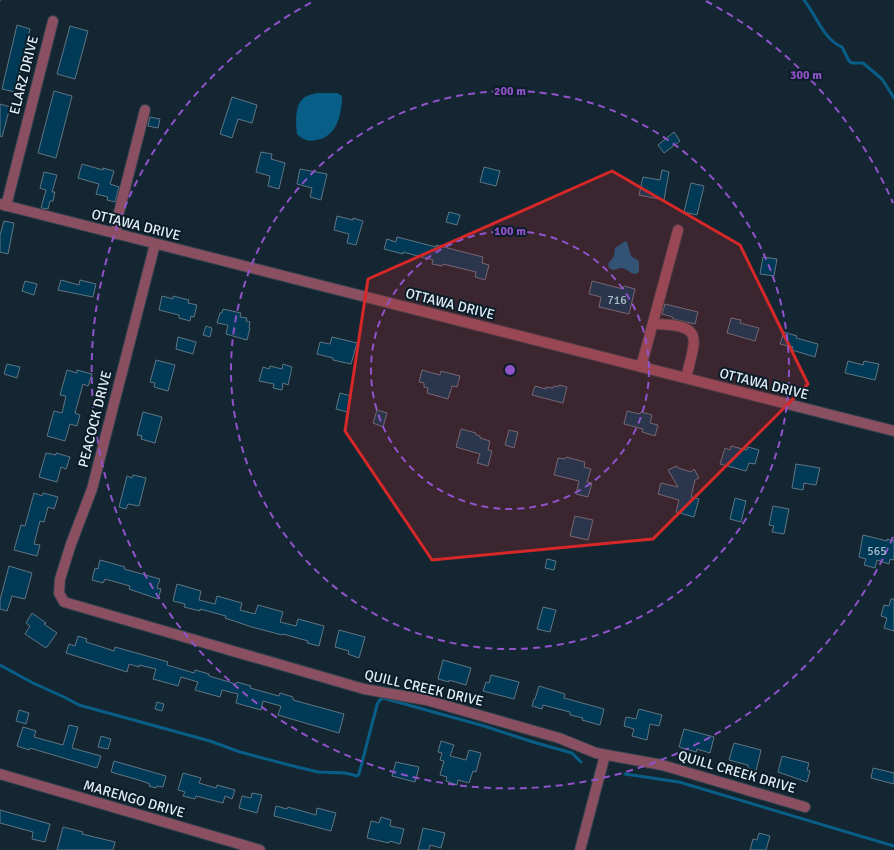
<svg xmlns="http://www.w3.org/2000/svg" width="894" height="850" viewBox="0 0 894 850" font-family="Signika,sans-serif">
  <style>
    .water { fill: #095e87 }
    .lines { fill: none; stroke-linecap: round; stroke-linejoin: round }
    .stream { stroke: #095e87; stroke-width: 3 }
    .building { fill: #003a57; stroke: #617583 }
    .minor-casing { stroke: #31424d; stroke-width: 12 }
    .path { stroke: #586872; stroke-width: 1.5; stroke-dasharray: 3 2; stroke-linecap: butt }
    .minor { stroke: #8a4f61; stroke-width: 10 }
    .marked { fill: #d62828; fill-opacity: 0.2; stroke: #d62828; stroke-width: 3; stroke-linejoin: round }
    .ring { fill: none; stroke: #9053ca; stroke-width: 2; stroke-dasharray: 7 5 }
    .labels { text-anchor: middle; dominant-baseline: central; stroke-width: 4; stroke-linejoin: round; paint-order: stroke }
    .number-label { font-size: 12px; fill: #aac1ce }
    .street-label { font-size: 14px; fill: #e3eef6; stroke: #0b1d28 }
    .centre { fill: #9053ca; stroke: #0b1d28; stroke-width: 2 }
    .ring-label { font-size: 12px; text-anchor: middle; font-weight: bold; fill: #9053ca; stroke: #0b1d28; stroke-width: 4; stroke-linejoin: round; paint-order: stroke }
  </style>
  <rect width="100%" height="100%" fill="#142632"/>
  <!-- water -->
  <g class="water">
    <path d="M317,93H337L342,96C342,109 339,130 325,137C323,139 319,139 316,140C308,142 303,140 297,134C296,123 294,104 305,97C308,95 313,94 317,93Z"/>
    <path d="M625,241L627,242L631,256L639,261V272L636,274C630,274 626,267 620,268C617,269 615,270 613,270L609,268L608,264L614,256L615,248Z"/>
  </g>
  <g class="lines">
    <!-- stream -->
    <g class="stream">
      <path d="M804,0C816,15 823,39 842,47L849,61L852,63H863L882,79L894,98"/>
      <path d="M0,665L33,683L64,697L79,705L210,741L240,752L293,766L318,772L345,773L357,776L359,774L377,705L379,701L383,698L484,726L533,742L572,753L581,762"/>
      <path d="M625,774L679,782L894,846"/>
    </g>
  </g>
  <!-- building -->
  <g class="building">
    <path d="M17,25L30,29L15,92L2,89Z"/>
    <path d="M70,26L88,31L75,79L57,74Z"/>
    <path d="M54,91L72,96L56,158L38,153Z"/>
    <path d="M232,97L257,105L252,123L238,119L232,138L220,134Z"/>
    <path d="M0,104L10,107L2,137L0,136Z"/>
    <path d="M150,117L160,119L158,128L148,126Z"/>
    <path d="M674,132L680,141L664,153L658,145Z"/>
    <path d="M261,152L272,154L271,159L285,163L279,189L268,186L270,176L256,172Z"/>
    <path d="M82,164L103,170V168L114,171L110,184L119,187L115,202L107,200L108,197L96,194L99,184L78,178Z"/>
    <path d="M484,167L500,171L496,186L480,182Z"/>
    <path d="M300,169L327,174L321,200L310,197L312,188L297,184Z"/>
    <path d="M662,170L669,172L664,200L639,195L643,177L660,180Z"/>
    <path d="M44,172L57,175L52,192H55L53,201H50L48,209L41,208L46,190L40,188Z"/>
    <path d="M691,183L704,186L697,215L684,212Z"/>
    <path d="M449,212L460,215L457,225L446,222Z"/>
    <path d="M337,216L353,220V218L363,221L356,245L347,243L349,234L334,230Z"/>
    <path d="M4,221L14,223L8,254L0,252V235Z"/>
    <path d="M397,237L436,247V245L483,257L482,263L489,265L485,280L475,277L476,272L443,264L442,266L432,264L433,260L403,252V254L384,249L387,239L396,242Z"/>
    <path d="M763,257L777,259L774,276L760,274Z"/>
    <path d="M61,280L79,285L80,280L96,284L93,297L58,290Z"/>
    <path d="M25,281L37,284L34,295L22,291Z"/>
    <path d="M592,281L623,289L624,286L635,289L629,314L599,307L601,297L589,294Z"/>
    <path d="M162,296L173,299V296L189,300L188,303L197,305L194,317L191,316L190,321L179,318V315L159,310Z"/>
    <path d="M665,304L698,312L695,324L673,319V317L662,314Z"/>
    <path d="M223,309L241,313L240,317L247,318L246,321L250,322L249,328H250L247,340L226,334L228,325L217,323L220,313H222Z"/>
    <path d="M731,318L741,320L740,323L759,328L755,341L727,333Z"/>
    <path d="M206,326L212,328L210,337L203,335Z"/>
    <path d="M784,332L797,336L796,338L818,344L815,357L792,350L793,347L780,344Z"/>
    <path d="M178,337L196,342L193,354L176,349Z"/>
    <path d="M332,337L357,343L351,364L333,360V358L317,354L320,342L330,344Z"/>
    <path d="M156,360L175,365L168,391L154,387L155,383L150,382Z"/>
    <path d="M848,361L863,365L864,361L879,364L875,380L845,373Z"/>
    <path d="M7,364L20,367L17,378L4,374Z"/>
    <path d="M283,364L292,367L288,385L283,383L282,390L273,388L274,384L259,381L263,367L269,369L270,366L282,369Z"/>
    <path d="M67,370L77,373V370L92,374L88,386L83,384L75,413L80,415L77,426L70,424L65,441L47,436L54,411L62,413L66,396L60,395Z"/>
    <path d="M422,370L440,375L441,371L460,376L457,387L452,386L448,399L427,393L428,388L424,387V383L419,382Z"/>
    <path d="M559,385L567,387L563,403L532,395L535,386L546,389V387L553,388L554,386L558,387Z"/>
    <path d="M340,393L351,396L347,412L336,409Z"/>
    <path d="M377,410L387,413L383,427L373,423Z"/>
    <path d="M627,411L640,414L641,412L652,415L650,423L658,425L655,436L642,432L643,429L624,424Z"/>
    <path d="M143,412L162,417L155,443L141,439L142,436L137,435Z"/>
    <path d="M461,429L476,433V435L480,436V438L490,441L488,450L492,451L488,466L477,463L480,454L456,447Z"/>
    <path d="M509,430L518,432L514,448L505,445Z"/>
    <path d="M731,446L747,450L748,447L759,450L755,464L749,463L746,471L720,464L725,448L730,450Z"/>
    <path d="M46,453L56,455V453L70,457L66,469L61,467L57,482L39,477Z"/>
    <path d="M566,457L585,462L584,467L591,469L587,482L592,483L588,497L576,494L579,481L554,475L558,458L565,459Z"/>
    <path d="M796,464L820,468L816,485L804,483L803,490L792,488Z"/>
    <path d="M677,466L678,468L691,472L694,469L699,478L695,480L691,497L699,499L694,517L676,512L679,500L658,494L661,483L678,487L668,470Z"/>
    <path d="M133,475L146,478L139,506L128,504L126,509L119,507L127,476L132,478Z"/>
    <path d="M34,493L42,496L43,493L58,497L54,509L48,507L44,522L40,521L34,544L40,545L37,556L14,550L21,525L25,526Z"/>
    <path d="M735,498L746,501L741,522L730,519Z"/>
    <path d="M773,506L789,509L784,534L772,532L774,526L769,525Z"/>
    <path d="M575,516L593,520L588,540L570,536Z"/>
    <path d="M863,535L887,541V539L894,541V560L890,559L889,564L877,560L875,568L864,565L866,559L859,557Z"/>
    <path d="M547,559L556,561L554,570L545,568Z"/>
    <path d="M100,560L125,567L124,569L160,579L157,588L161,589L158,599L129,589L130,586L105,579L103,583L92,580L95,568L98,569Z"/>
    <path d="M9,566L32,573L25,599L12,596L7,611L0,609V600Z"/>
    <path d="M177,584L201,591L199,600L215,604L217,596L242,603L240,610L255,614L258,605L283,612L280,622L296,626L298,619L324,626L319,646L307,643L308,641L283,634L282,635L252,627L225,618L226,616L200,609V611L184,607L185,604L173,601Z"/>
    <path d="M891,599H894V631L884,628L887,618L881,616L884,605L889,606Z"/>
    <path d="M543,607L556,610L550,632L537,629Z"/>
    <path d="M32,613L46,623L44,624L57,633L46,648L25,634L30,626L26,623Z"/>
    <path d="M339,630L365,637L359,658L348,654L349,651L335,647Z"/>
    <path d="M78,636L87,639L86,642L99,646L114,651L115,647L154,658L168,662L167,665L194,673L195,670L209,674V676L236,684L237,682L251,686L250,688L279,696L280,693L293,697V700L344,714L339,733L278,715L281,706L263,701L261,710L236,703L238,694L222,690L220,697L195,690L198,682L181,677L178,686L153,679L156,669L139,665V667L129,664L127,672L66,653L69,644L75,646Z"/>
    <path d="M443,660L471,668L466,685L449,680V682L438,679Z"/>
    <path d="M491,675L519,682L514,699L483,691L486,682L489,683Z"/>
    <path d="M539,686L565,694L564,698L604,709L600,725L582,720L583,718L570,715V712L543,705L542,709L532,706L534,699H535Z"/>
    <path d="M157,702L164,704L162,711L155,709Z"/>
    <path d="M639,709L662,715L659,726L650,724L647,740L632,736L634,729L624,726L626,717L636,719Z"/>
    <path d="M19,710L29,713L26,724L16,721Z"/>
    <path d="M69,725L78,727L72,748L101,756L97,768L30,748L29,750L17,746L23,727L36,731L34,737L63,745Z"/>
    <path d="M684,729L714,737L710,753L697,749L696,752L679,747Z"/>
    <path d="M101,736L111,739L108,749L98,747Z"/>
    <path d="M441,741L454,745L450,756L466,760L469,750L481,753L476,772L473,771L469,783L458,780L457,785L446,781L447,777L440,775L444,761L440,760L442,753L438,752Z"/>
    <path d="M734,743L761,750L756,771L748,768V765L729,760Z"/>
    <path d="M782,756L809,763L807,770L810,771L807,782L778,772Z"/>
    <path d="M114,761L166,776L163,787L157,786L156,788L149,786L150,784L142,781L111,772Z"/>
    <path d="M396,762L419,767L415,782L392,776Z"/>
    <path d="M873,768L894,773V784L871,778Z"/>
    <path d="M183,773L201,778L199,783L216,788L217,785L235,790L232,799L225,796L223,803L196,796L195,799L183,796L185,792L178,790Z"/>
    <path d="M252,793L262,795L257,813L239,808L242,796L251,798Z"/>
    <path d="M276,806L287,809L288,807L316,815L317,808L336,813L331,831L274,816Z"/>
    <path d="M0,810L50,824L45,842L32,839L33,832L0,823Z"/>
    <path d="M381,817L391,820L390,826L404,829L400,844L390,841L389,843L367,838L371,821L379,823Z"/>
    <path d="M63,827L83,832L82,834L115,842L113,850H57Z"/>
    <path d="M423,828L445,833L441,848L430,845L429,850H418Z"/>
    <path d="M759,833L770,836L766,850H750L753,839L757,840Z"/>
  </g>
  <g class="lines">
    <defs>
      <g id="minor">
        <path d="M0,204L894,431"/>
        <path d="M6,206L53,21"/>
        <path d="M116,234L117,220L145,110"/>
        <path d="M155,244L92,489L71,544L60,579L59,593L64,602L364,689L426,700L559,738L596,753L662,765L805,807"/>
        <path d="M653,324C705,325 696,336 686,378"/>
        <path d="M641,367L678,230"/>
        <path d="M0,774L260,850"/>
        <path d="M580,850L605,755"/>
      </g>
    </defs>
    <!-- minor casing -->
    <use href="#minor" class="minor-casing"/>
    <!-- path -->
    <path class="path" d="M0,1V0"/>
    <!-- minor -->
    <use href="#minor" class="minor"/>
  </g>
  <!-- marked area -->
  <path class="marked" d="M612,171L740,245L808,384L653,539L432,560L345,431L368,279Z"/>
  <!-- distance rings -->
  <g class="ring">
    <circle cx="510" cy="370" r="139"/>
    <circle cx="510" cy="370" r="279"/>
    <path d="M893 537A418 418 0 1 1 314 1M706 1A418 418 0 0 1 893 203"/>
  </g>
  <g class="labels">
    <!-- number labels -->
    <g class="number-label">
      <text x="617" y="300">716</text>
      <text x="877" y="551">565</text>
    </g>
    <!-- street labels -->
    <g class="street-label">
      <text transform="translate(24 75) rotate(-76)">ELARZ DRIVE</text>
      <text transform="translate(136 225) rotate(14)">OTTAWA DRIVE</text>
      <text transform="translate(450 304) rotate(14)">OTTAWA DRIVE</text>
      <text transform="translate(764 384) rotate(14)">OTTAWA DRIVE</text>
      <text transform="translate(95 419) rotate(-76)">PEACOCK DRIVE</text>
      <text transform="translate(424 688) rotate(13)">QUILL CREEK DRIVE</text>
      <text transform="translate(737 772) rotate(16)">QUILL CREEK DRIVE</text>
      <text transform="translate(134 799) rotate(16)">MARENGO DRIVE</text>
    </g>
  </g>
  <circle cx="510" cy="370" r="6" class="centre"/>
  <g class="ring-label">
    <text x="806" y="79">300 m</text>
    <text x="510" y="95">200 m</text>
    <text x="510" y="235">100 m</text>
  </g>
</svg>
